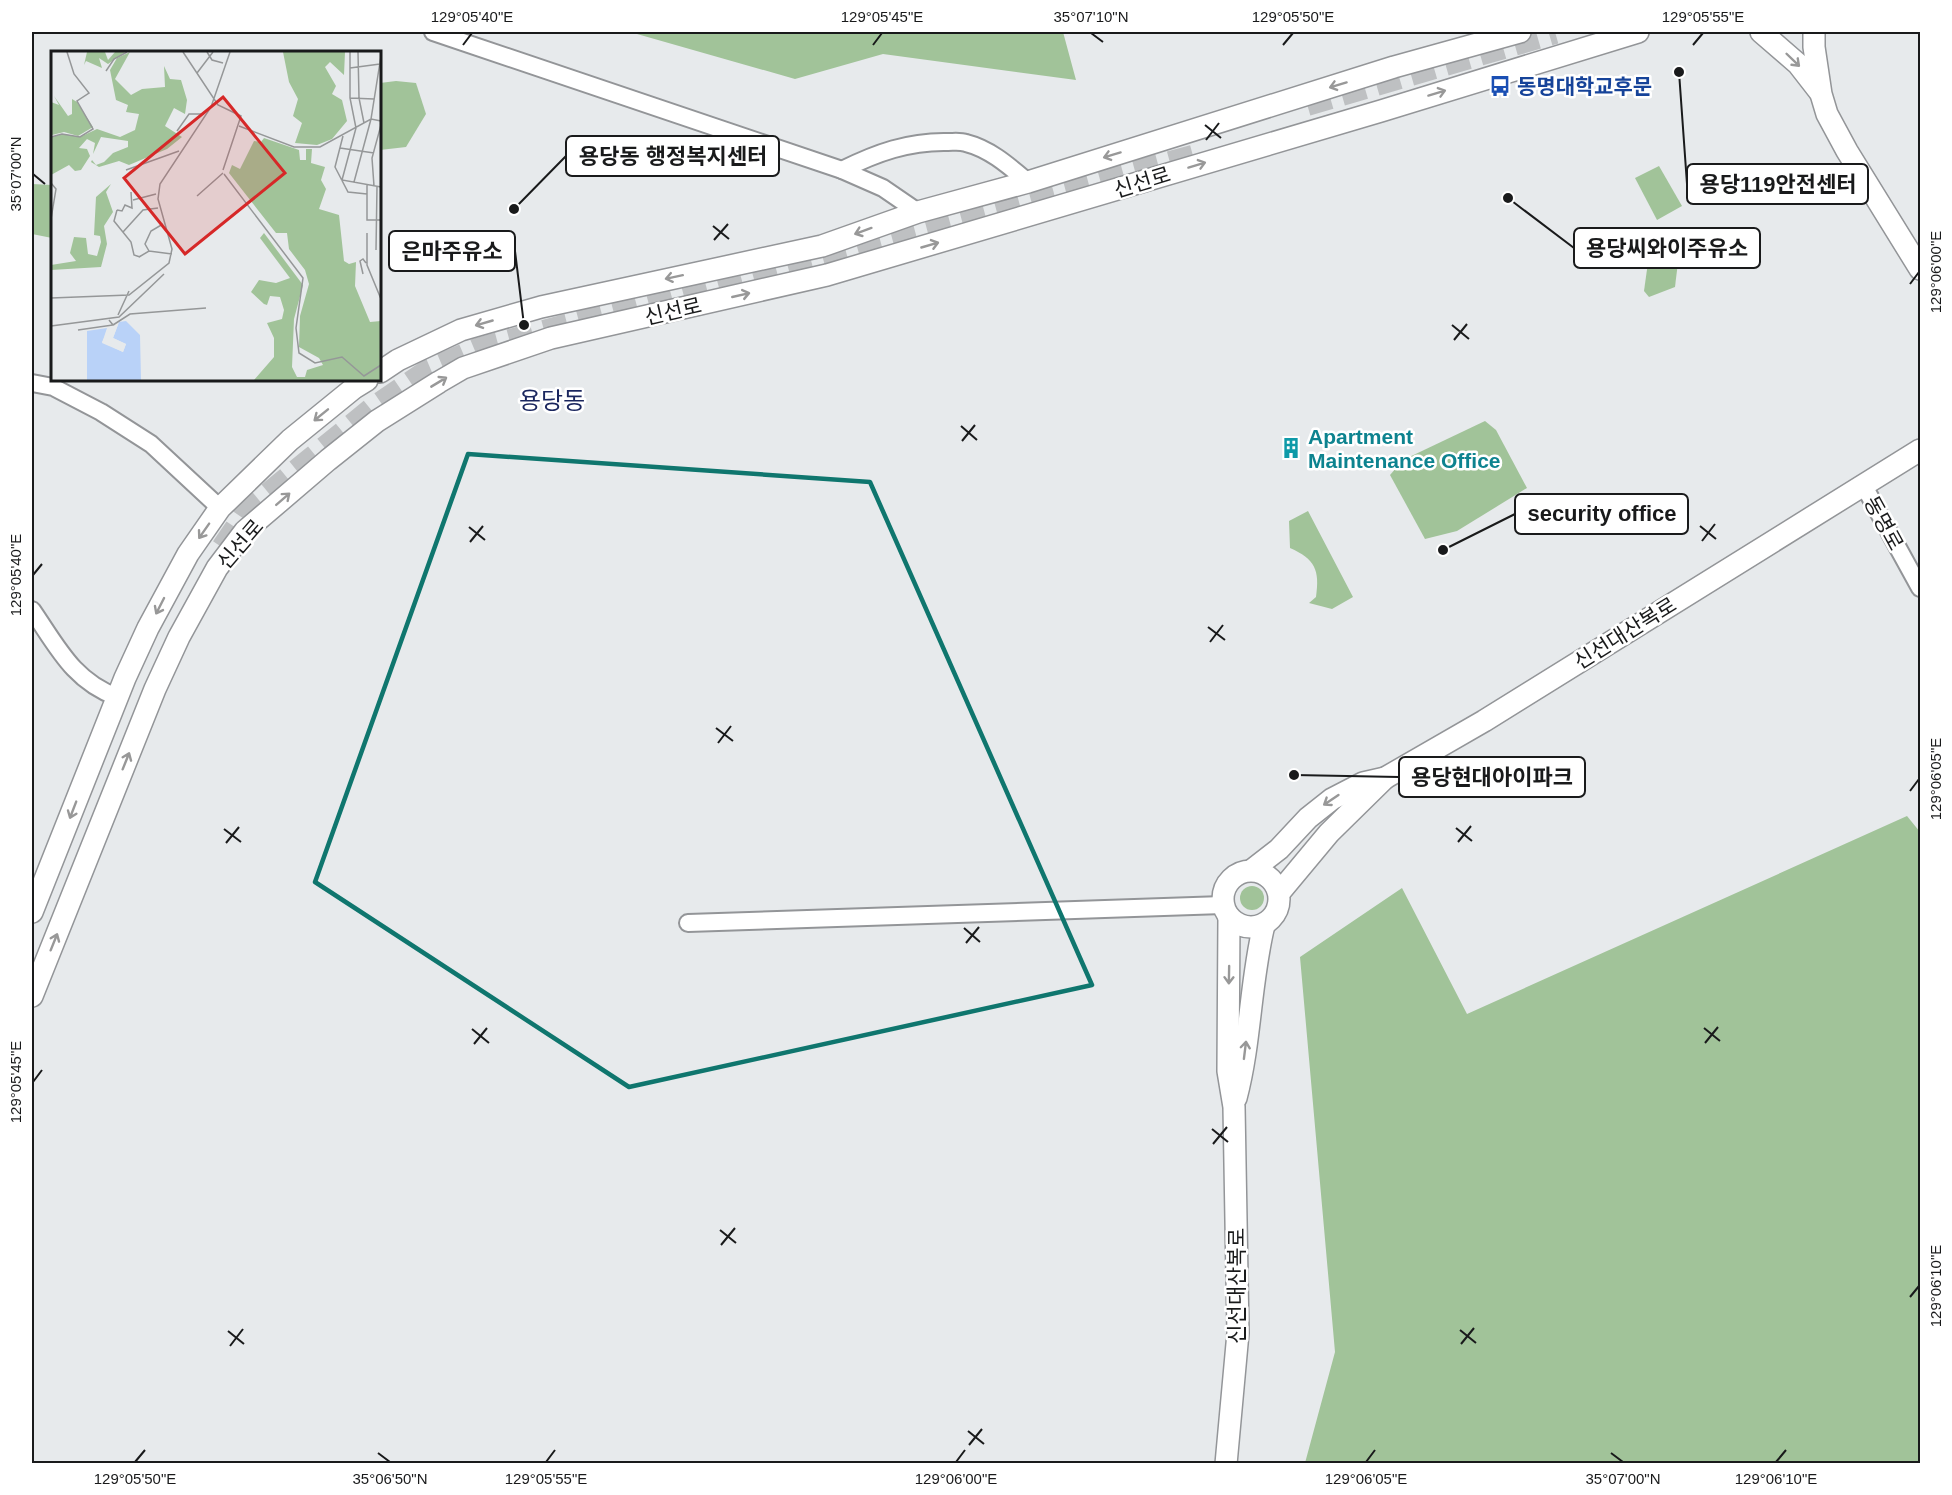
<svg xmlns="http://www.w3.org/2000/svg" width="1952" height="1495" viewBox="0 0 1952 1495" font-family="Helvetica,'Noto Sans KR',sans-serif">
  <style>
    .green { fill: #a1c399 }
    .lines { fill: none; stroke-linecap: round; stroke-linejoin: round }
    .highway-tunnel { stroke: #bec0c2; stroke-width: 24; stroke-dasharray: 24 12; stroke-linecap: butt }
    .minor-casing { stroke: #939598; stroke-width: 20 }
    .major-casing { stroke: #939598; stroke-width: 24 }
    .minor { stroke: #fff; stroke-width: 16 }
    .major { stroke: #fff; stroke-width: 21 }
    .oneway { stroke: #989898 }
    .marked { fill: none; stroke: #0f766e; stroke-width: 4.5; stroke-linejoin: round }
    .ticks { fill: none; stroke: #191a1b; stroke-width: 2 }
    .labels { text-anchor: middle; dominant-baseline: central; stroke-width: 5; stroke-linejoin: round; paint-order: stroke }
    .transit-label { font-size: 21px; font-weight: bold; fill: #164399; stroke: #fff; text-anchor: start }
    .street-label { font-size: 21px; fill: #191a1b; stroke: #fff }
    .culture-label { font-size: 21px; font-weight: bold; fill: #0d838f; stroke: #fff; text-anchor: start }
    .quarter-label { font-size: 24px; fill: #1a265e; stroke: #fff }
    .inset-road { fill: none; stroke: #959798; stroke-width: 1.5 }
    .view { fill: #d62828; fill-opacity: 0.15; stroke: #d62828; stroke-width: 3 }
    .inset-edge { fill: none; stroke: #191a1b; stroke-width: 3 }
    .leader { fill: none; stroke: #191a1b; stroke-width: 2 }
    .callout-dot { fill: #191a1b; stroke: #fff; stroke-width: 2 }
    .callout { fill: #fff; stroke: #191a1b; stroke-width: 2 }
    .callout-label { font-size: 22px; text-anchor: middle; font-weight: bold; fill: #191a1b }
    .neatline { fill: none; stroke: #191a1b; stroke-width: 2 }
    .ticks-label { font-size: 15px; text-anchor: middle; fill: #191a1b }
  </style>
  <rect width="100%" height="100%" fill="#e7eaec"/>
  <!-- green -->
  <g class="green">
    <path d="M630,32H1063L1076,80L883,54L795,79Z"/>
    <path d="M396,81L416,83L426,114L406,147L380,150V83Z"/>
    <path d="M1659,166L1682,206L1657,220L1635,178Z"/>
    <path d="M32,184L52,185V238L32,234Z"/>
    <path d="M1676,234L1681,237L1675,287L1649,297L1644,291L1650,248Z"/>
    <path d="M1485,421L1496,430L1527,488L1457,531L1425,539L1390,475L1403,460Z"/>
    <path d="M1308,511L1353,597L1332,609L1309,603L1316,597C1320,570 1315,559 1290,548L1289,521Z"/>
    <path d="M1907,816L1920,832V1463H1305L1335,1352L1300,957L1402,888L1467,1014Z"/>
    <circle cx="1252" cy="898" r="12"/>
  </g>
  <g class="lines">
    <!-- highway-tunnel -->
    <g class="highway-tunnel">
      <path d="M1307,104L1555,32"/>
      <path d="M223,548L248,511L374,408L430,370L477,350L1196,156"/>
    </g>
    <defs>
      <g id="minor">
        <path d="M433,32L842,170L883,188L918,212"/>
        <path d="M842,170C876,153 909,141 948,142C954,142 960,141 966,143C990,149 1009,166 1028,182"/>
        <path d="M32,383L53,387L101,412L151,444L220,508"/>
        <path d="M1864,486L1920,588"/>
        <path d="M32,610C57,646 73,681 117,697"/>
        <path d="M688,923L1223,905"/>
      </g>
      <g id="major">
        <path d="M1761,32L1798,64L1819,91"/>
        <path d="M1814,32V47L1821,94L1827,114L1847,151L1920,269"/>
        <path d="M380,372L398,360L461,330L541,307L822,246L918,212L1028,182L1394,67L1520,32"/>
        <path d="M1252,870L1279,849L1308,818L1332,799L1363,783L1385,778L1484,721L1920,450"/>
        <circle cx="1251" cy="899" r="28"/>
        <path d="M1279,893L1329,833L1385,778"/>
        <path d="M32,912L125,678L148,628L188,554L220,508L290,440L354,388L367,380"/>
        <path d="M32,996L155,689L179,637L217,568L245,531L328,460L377,421L439,382L463,368L551,338L827,275L1381,111L1638,32"/>
        <path d="M1236,1098C1251,1041 1250,982 1264,925"/>
        <path d="M1226,1464L1238,1333L1234,1107L1228,1071L1229,917"/>
      </g>
    </defs>
    <!-- minor casing -->
    <use href="#minor" class="minor-casing"/>
    <!-- major casing -->
    <use href="#major" class="major-casing"/>
    <!-- minor -->
    <use href="#minor" class="minor"/>
    <!-- major -->
    <use href="#major" class="major"/>
  </g>
  <!-- one-way arrows -->
  <defs><path id="oneway-shaft" d="M-6 0H5M1.5-3L5.5 0L1.5 3" fill="none" stroke-width="1.6" stroke-linecap="round" stroke-linejoin="round" transform="scale(1.5)"/></defs>
  <g class="oneway">
    <use href="#oneway-shaft" transform="translate(1793 60) rotate(44)"/>
    <use href="#oneway-shaft" transform="translate(1338 85) rotate(163)"/>
    <use href="#oneway-shaft" transform="translate(1437 93) rotate(-17)"/>
    <use href="#oneway-shaft" transform="translate(1112 155) rotate(163)"/>
    <use href="#oneway-shaft" transform="translate(1197 165) rotate(-17)"/>
    <use href="#oneway-shaft" transform="translate(863 231) rotate(160)"/>
    <use href="#oneway-shaft" transform="translate(930 245) rotate(-16)"/>
    <use href="#oneway-shaft" transform="translate(674 277) rotate(168)"/>
    <use href="#oneway-shaft" transform="translate(741 295) rotate(-13)"/>
    <use href="#oneway-shaft" transform="translate(484 323) rotate(164)"/>
    <use href="#oneway-shaft" transform="translate(439 382) rotate(-31)"/>
    <use href="#oneway-shaft" transform="translate(321 415) rotate(141)"/>
    <use href="#oneway-shaft" transform="translate(283 499) rotate(-41)"/>
    <use href="#oneway-shaft" transform="translate(204 531) rotate(125)"/>
    <use href="#oneway-shaft" transform="translate(160 606) rotate(117)"/>
    <use href="#oneway-shaft" transform="translate(126 761) rotate(-68)"/>
    <use href="#oneway-shaft" transform="translate(1331 800) rotate(146)"/>
    <use href="#oneway-shaft" transform="translate(73 810) rotate(111)"/>
    <use href="#oneway-shaft" transform="translate(54 942) rotate(-68)"/>
    <use href="#oneway-shaft" transform="translate(1229 975) rotate(91)"/>
    <use href="#oneway-shaft" transform="translate(1245 1050) rotate(-83)"/>
  </g>
  <!-- marked area -->
  <path class="marked" d="M468,454L870,482L1092,985L629,1087L315,882Z"/>
  <!-- ticks -->
  <path class="ticks" d="M1091,33L1103,42M463,45L472,33M873,45L882,33M1283,45L1293,33M1693,45L1703,33M1205,125L1221,138M1206,140L1219,123M33,174L45,184M713,226L729,239M714,240L728,224M1910,284L1919,272M1452,325L1469,339M1454,340L1467,324M961,426L977,440M962,441L975,425M1700,526L1716,539M469,527L485,540M1702,541L1715,524M470,542L483,526M33,575L42,564M1208,627L1225,640M1210,642L1223,625M716,728L733,741M718,743L731,726M1910,791L1919,779M1456,828L1472,841M224,829L241,842M1458,842L1471,826M226,843L239,827M964,928L980,942M966,943L979,927M1704,1028L1720,1041M472,1029L489,1043M1705,1043L1718,1027M474,1044L487,1028M33,1082L42,1070M1212,1129L1228,1142M1213,1144L1227,1127M720,1230L736,1243M721,1245L735,1228M1910,1297L1919,1286M1460,1330L1476,1343M228,1331L244,1344M1461,1344L1474,1328M230,1346L243,1329M968,1431L984,1444M969,1445L982,1429M378,1453L390,1462M1611,1453L1623,1462M135,1462L145,1450M546,1462L555,1450M956,1462L965,1450M1366,1462L1375,1450M1776,1462L1786,1450"/>
  <!-- icons -->
  <defs>
    <symbol id="bus-bare" viewBox="-9 -9 18 18"><path d="M-5-6H5V4H4V6H2V4H-2V6H-4V4H-5ZM-3.5-4V0h7V-4ZM-3.5 1.2v1.5H-2V1.2ZM2 1.2v1.5H3.5V1.2Z" fill="#1a4fb4" stroke="#fff" stroke-width="2.5" paint-order="stroke"/></symbol>
    <symbol id="building-bare" viewBox="-9 -9 18 18"><path d="M-4-6H4V6H1V3H-1V6H-4ZM-2.5-4.3h1.7v1.8h-1.7ZM.8-4.3h1.7v1.8H.8ZM-2.5-1h1.7V.8h-1.7ZM.8-1h1.7V.8H.8Z" fill="#0f9aa8" stroke="#fff" stroke-width="2.5" paint-order="stroke"/></symbol>
  </defs>
  <g fill-rule="evenodd">
    <use href="#bus-bare" x="1485" y="71" width="30" height="30"/>
    <use href="#building-bare" x="1276" y="433" width="30" height="30"/>
  </g>
  <g class="labels">
    <!-- transit labels -->
    <g class="transit-label">
      <text x="1517" y="86">동명대학교후문</text>
    </g>
    <!-- street labels -->
    <g class="street-label">
      <text transform="translate(1142 182) rotate(-17)">신선로</text>
      <text transform="translate(673 311) rotate(-13)">신선로</text>
      <text transform="translate(1884 523) rotate(61)">동명로</text>
      <text transform="translate(240 544) rotate(-49)">신선로</text>
      <text transform="translate(1625 633) rotate(-32)">신선대산복로</text>
      <text transform="translate(1236 1286) rotate(-90)">신선대산복로</text>
    </g>
    <!-- culture labels -->
    <g class="culture-label">
      <text x="1308" y="436">Apartment<tspan x="1308" dy="24">Maintenance Office</tspan></text>
    </g>
    <!-- quarter labels -->
    <g class="quarter-label">
      <text x="552" y="400">용당동</text>
    </g>
  </g>
  <!-- overview -->
  <g transform="translate(51 51)">
    <rect width="330" height="330" fill="#e7eaec"/>
    <path d="M36,1H54L57,9L64,1H74L57,13L48,7L51,17L35,10L33,14ZM79,1L64,28L80,44L91,38L114,36L113,15L119,28L130,29L136,49L134,63L123,57L114,75L131,86L116,98L78,114L68,110L48,116L40,111L41,109L45,114L53,111L62,102L77,96V90L50,86L42,103L44,92L36,88L28,97L36,98L39,105L30,119L24,120L18,114L0,124V86L13,83L29,86L46,78L69,86L84,79L88,63L75,61L77,54L65,49L59,19L66,7ZM232,1H294L293,24L279,11L274,16L285,35L281,43L291,49L296,70L281,88L266,94L244,92L251,72L242,65L247,48L238,31ZM3,45L17,65L21,63V48L26,51L42,76L27,85L13,81L1,84L0,51L8,54ZM213,87L248,99L249,109H255V98H261L260,112L274,116L270,129L275,138L268,158L288,164L293,210L298,213L305,211L304,235L319,271L330,270V329H203L223,306V287L216,272L231,268L233,259L229,246L219,245L216,254L213,253L200,241L208,229L225,232L239,227L209,187L213,182L252,234L243,268L241,316L246,326H254L256,319L272,314L268,307L248,296L249,265L258,233L254,219L238,198L236,182H225L178,122L181,114L189,118L203,90L210,91ZM60,133L55,141L62,161L53,175L56,193L50,216L0,219V214L25,210L19,202L23,186L35,187L37,203L46,205L50,191L49,185L43,184L45,146Z" fill="#a1c399"/>
    <path d="M75,270L89,284L90,329H36V280L56,277L51,292L72,301L75,293L62,287L68,271Z" fill="#b9d2f8"/>
    <path d="M68,271L62,287L75,293L72,301L51,291L59,276L55,290L71,297L59,287Z" fill="#e7eaec"/>
    <path class="inset-road" d="M132,1L167,54L190,65L172,119M156,1L161,9L172,12M299,1V47L305,77L291,129L330,136M307,1L308,47L313,72M299,17L329,13M55,20L63,8L76,1M146,22L162,1M299,47L323,48M188,75L243,96H269L320,68L330,70M126,80L138,63H153M292,85L284,116L297,141L316,143M0,86L11,83L29,86L42,78L26,50L38,42L23,23L16,1M289,97L323,102M75,119L128,100M173,123L252,227L245,277L248,302L264,312L291,306L313,325L330,314M303,131L320,68L330,5M0,132L5,138L0,168M316,134V169H330M323,135L321,107L330,74M146,145L172,122M82,149L105,143M66,159L63,170L80,191L83,204L89,206M66,159L71,160L74,154L81,157L80,141M72,181L92,159L107,157M316,182V214L330,248M325,199L326,135M98,200L94,193L100,180L112,173M88,206L98,200L121,203M312,223L309,210L312,208L315,212M0,247L78,244L118,212L121,198L107,148L109,133L160,56L179,1M67,264L78,240M62,274L79,263L155,257M0,275L68,266L113,223M27,279L62,274L58,269"/>
    <path class="view" d="M172,46L234,122L134,203L73,127Z"/>
    <rect width="330" height="330" class="inset-edge"/>
  </g>
  <!-- callouts -->
  <path class="leader" d="M514 209L566 156M1679 72L1687 184M1508 198L1574 248M524 325L515 251M1443 550L1515 514M1294 775L1399 777"/>
  <g class="callout-dot">
    <circle cx="514" cy="209" r="6"/>
    <circle cx="1679" cy="72" r="6"/>
    <circle cx="1508" cy="198" r="6"/>
    <circle cx="524" cy="325" r="6"/>
    <circle cx="1443" cy="550" r="6"/>
    <circle cx="1294" cy="775" r="6"/>
  </g>
  <g class="callout">
    <rect x="566" y="136" width="213" height="40" rx="6"/>
    <rect x="1687" y="164" width="181" height="40" rx="6"/>
    <rect x="1574" y="228" width="186" height="40" rx="6"/>
    <rect x="389" y="231" width="126" height="40" rx="6"/>
    <rect x="1515" y="494" width="173" height="40" rx="6"/>
    <rect x="1399" y="757" width="186" height="40" rx="6"/>
  </g>
  <g class="callout-label">
    <text x="673" y="164">용당동 행정복지센터</text>
    <text x="1778" y="192">용당119안전센터</text>
    <text x="1667" y="256">용당씨와이주유소</text>
    <text x="452" y="259">은마주유소</text>
    <text x="1602" y="521">security office</text>
    <text x="1492" y="785">용당현대아이파크</text>
  </g>
  <!-- border -->
  <rect width="1952" height="1495" fill="none" stroke="#ffffff" stroke-width="66"/>
  <rect x="33" y="33" width="1886" height="1429" class="neatline"/>
  <g class="ticks-label">
    <text x="472" y="22">129°05'40"E</text>
    <text x="882" y="22">129°05'45"E</text>
    <text x="1091" y="22">35°07'10"N</text>
    <text x="1293" y="22">129°05'50"E</text>
    <text x="1703" y="22">129°05'55"E</text>
    <text transform="translate(16 174) rotate(-90)" y="5">35°07'00"N</text>
    <text transform="translate(1936 272) rotate(-90)" y="5">129°06'00"E</text>
    <text transform="translate(16 575) rotate(-90)" y="5">129°05'40"E</text>
    <text transform="translate(1936 779) rotate(-90)" y="5">129°06'05"E</text>
    <text transform="translate(16 1082) rotate(-90)" y="5">129°05'45"E</text>
    <text transform="translate(1936 1286) rotate(-90)" y="5">129°06'10"E</text>
    <text x="135" y="1484">129°05'50"E</text>
    <text x="390" y="1484">35°06'50"N</text>
    <text x="546" y="1484">129°05'55"E</text>
    <text x="956" y="1484">129°06'00"E</text>
    <text x="1366" y="1484">129°06'05"E</text>
    <text x="1623" y="1484">35°07'00"N</text>
    <text x="1776" y="1484">129°06'10"E</text>
  </g>
</svg>
